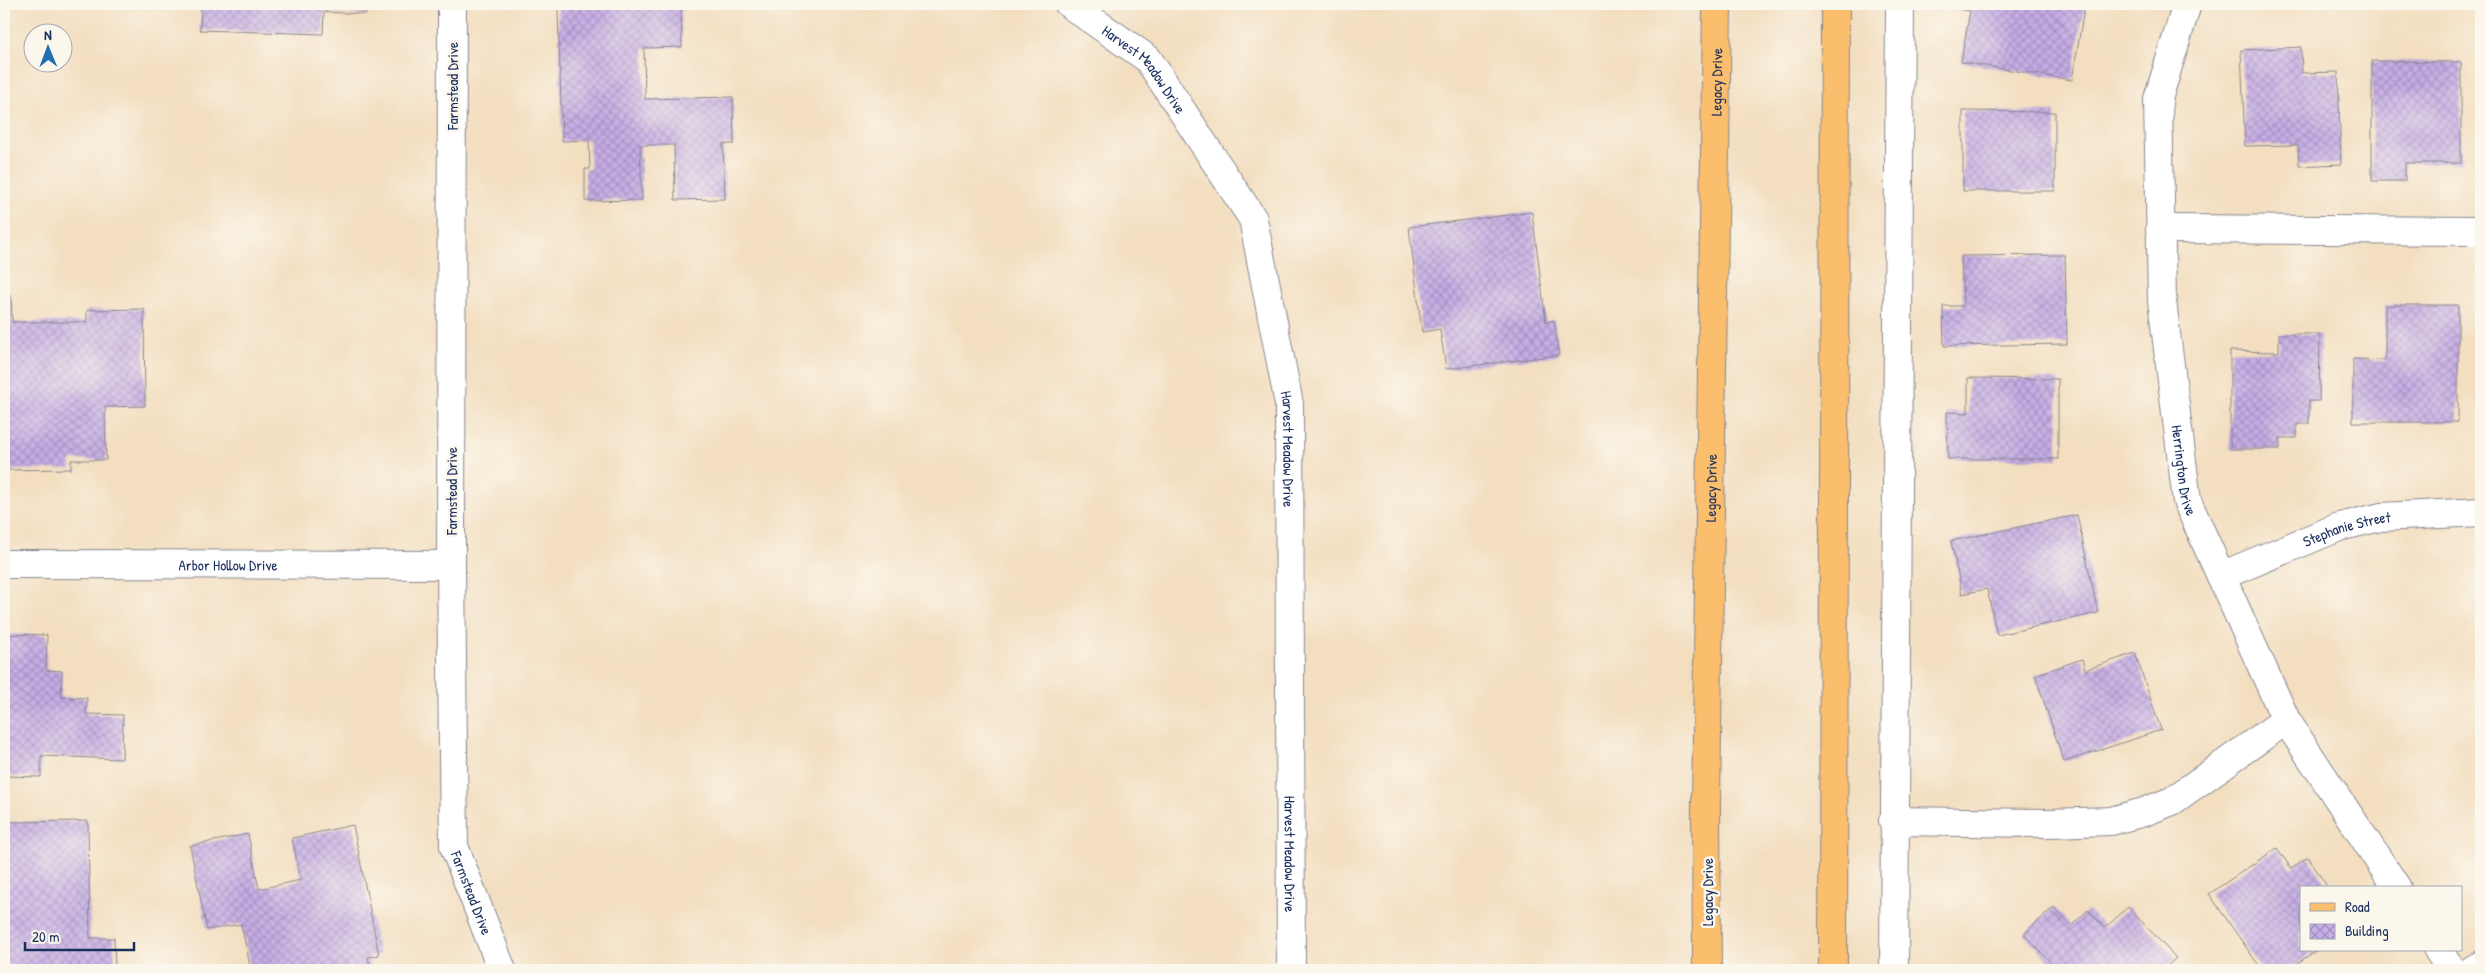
<svg xmlns="http://www.w3.org/2000/svg" width="2485" height="974" viewBox="0 0 2485 974" font-family="'Patrick Hand',sans-serif">
  <style>
    .building { fill: url(#building-cross-hatch) }
    .lines { fill: none; stroke-linecap: round; stroke-linejoin: round }
    .minor-casing { stroke: #87868f; stroke-width: 30 }
    .major-casing { stroke: #87868f; stroke-width: 30 }
    .minor { stroke: #fff; stroke-width: 28 }
    .major { stroke: #fabe6d; stroke-width: 28 }
    .labels { text-anchor: middle; dominant-baseline: central; stroke-width: 5; stroke-linejoin: round; paint-order: stroke }
    .street-label { font-size: 15px; fill: #1b2f5e; stroke: #fbf7ec }
  </style>
  <defs>
    <pattern id="building-cross-hatch" width="8" height="8" patternUnits="userSpaceOnUse" patternTransform="scale(1.25)"><rect width="8" height="8" fill="#c6ade5"/><path d="M0 0l8 8M0 8l8-8" fill="none" stroke="#a08dbd"/></pattern>
  </defs>
  <rect width="100%" height="100%" fill="#fbf7ec"/>
  <filter id="ink" filterUnits="userSpaceOnUse"><feTurbulence type="fractalNoise" baseFrequency=".02" numOctaves="2"/><feDisplacementMap in="SourceGraphic" scale="10" xChannelSelector="R" yChannelSelector="G"/><feConvolveMatrix kernelMatrix="1 2 1 2 8 2 1 2 1" color-interpolation-filters="sRGB"/></filter>
  <filter id="wash" filterUnits="userSpaceOnUse"><feTurbulence type="fractalNoise" baseFrequency=".0096" numOctaves="4" result="noise"/><feDisplacementMap in="SourceGraphic" scale="20" xChannelSelector="R" yChannelSelector="G"/><feGaussianBlur stdDeviation="1.12" result="paint"/><feColorMatrix in="noise" values="0 0 0 0 0 0 0 0 0 0 0 0 0 0 0 0 0 1.4 0 .05"/><feComposite in="paint" operator="in"/></filter>
  <g filter="url(#wash)">
    <rect width="100%" height="100%" fill="#f3dec0"/>
    <g id="blocks">
      <!-- building -->
      <g class="building">
        <path d="M201,4H366V14L324,12L323,34L200,30Z"/>
        <path d="M681,4L682,47L644,48L645,99L733,97L734,144H723L725,199L675,200L674,145H640L642,200L585,201V169H590L589,140L562,141L558,8Z"/>
        <path d="M1953,4H2085L2072,80L1961,62L1970,11L1952,8Z"/>
        <path d="M2301,47L2302,73L2338,72L2341,164L2299,166L2298,145L2245,146L2241,50Z"/>
        <path d="M2372,61L2461,62V163H2405V181H2372Z"/>
        <path d="M1963,111L2055,112V191H1963Z"/>
        <path d="M1532,212L1546,322L1554,320L1559,355L1446,369L1440,329L1422,332L1409,227Z"/>
        <path d="M2065,255L2067,344L1944,346L1943,306H1963L1961,256Z"/>
        <path d="M11,296L12,322H87V310L144,309L145,406L105,407L106,460H71V469L4,470V297Z"/>
        <path d="M2385,305H2458V422H2353V359L2385,360Z"/>
        <path d="M2279,334H2320L2319,401H2309V424H2297V438H2280V449H2230V351L2279,352Z"/>
        <path d="M1968,378L2058,379V459H1948L1947,412L1968,413Z"/>
        <path d="M2077,515L2098,613L1997,635L1987,589L1962,594L1951,541Z"/>
        <path d="M4,634L47,635L46,670L62,671L61,697L87,698L86,714L123,715L122,759L41,756V777L4,776Z"/>
        <path d="M2135,653L2161,730L2064,762L2035,675L2082,659L2085,670Z"/>
        <path d="M88,821L90,938H114L115,969L4,970L5,822Z"/>
        <path d="M353,825L379,955L368,957L371,970H251L241,924L207,930L190,846L248,834L259,889L301,880L292,838Z"/>
        <path d="M2277,848L2291,868L2308,857L2328,888H2301V950H2317L2287,970H2262L2209,894Z"/>
        <path d="M2054,907L2071,926L2088,910L2105,928L2128,907L2176,958L2163,970H2058L2024,934Z"/>
      </g>
    </g>
  </g>
  <g filter="url(#ink)">
    <use href="#blocks" fill-opacity="0" stroke="#87868f" stroke-width="1"/>
    <g class="lines">
      <defs>
        <g id="minor">
          <path id="s1" d="M452,4L451,565L454,846L502,970"/>
          <path id="s2" d="M1069,4L1148,59L1253,219L1289,404L1291,970"/>
          <path id="s3" d="M2187,4L2158,99L2162,301L2187,501L2286,720L2397,888"/>
          <path d="M2160,229L2481,231"/>
          <path id="s4" d="M4,564L451,565"/>
          <path id="s5" d="M2221,576L2339,527L2381,517L2481,512"/>
          <path d="M1893,821L2048,823L2111,821L2144,812L2172,801L2286,720"/>
          <path d="M2438,950L2451,970"/>
          <path d="M1894,970L1900,4"/>
          <path d="M2472,970L2481,965"/>
        </g>
        <g id="major">
          <path id="s6" d="M1707,970L1706,805L1717,4"/>
          <path d="M1833,970L1835,4"/>
        </g>
      </defs>
      <!-- minor casing -->
      <use href="#minor" class="minor-casing"/>
      <!-- major casing -->
      <use href="#major" class="major-casing"/>
      <!-- minor -->
      <use href="#minor" class="minor"/>
      <!-- major -->
      <use href="#major" class="major"/>
    </g>
  </g>
  <g class="labels">
    <!-- street labels -->
    <g class="street-label">
      <text stroke="none"><textPath href="#s2" startOffset="101">Harvest Meadow Drive</textPath></text>
      <text stroke="none"><textPath href="#s6" startOffset="888">Legacy Drive</textPath></text>
      <text transform="translate(452 86) rotate(-90)">Farmstead Drive</text>
      <text stroke="none"><textPath href="#s2" startOffset="521">Harvest Meadow Drive</textPath></text>
      <text stroke="none"><textPath href="#s3" startOffset="472">Herrington Drive</textPath></text>
      <text stroke="none"><textPath href="#s6" startOffset="482">Legacy Drive</textPath></text>
      <text transform="translate(451 491) rotate(-90)">Farmstead Drive</text>
      <text stroke="none"><textPath href="#s5" startOffset="135">Stephanie Street</textPath></text>
      <text stroke="none"><textPath href="#s4" startOffset="224">Arbor Hollow Drive</textPath></text>
      <text stroke="none"><textPath href="#s2" startOffset="926">Harvest Meadow Drive</textPath></text>
      <text transform="translate(1707 892) rotate(-90)">Legacy Drive</text>
      <text stroke="none"><textPath href="#s1" startOffset="892">Farmstead Drive</textPath></text>
    </g>
  </g>
  <!-- margin -->
  <rect width="2485" height="974" fill="none" stroke="#fbf7ec" stroke-width="20"/>
  <!-- legend -->
  <rect x="2300" y="886" width="162" height="65" fill="#fbf7ec" stroke="#a1a7b3"/>
  <rect x="2310" y="903" width="25" height="8" fill="#fabe6d" stroke="#a1a7b3"/>
  <text x="2345" y="912" font-size="15" fill="#1b2f5e">Road</text>
  <rect x="2310" y="924" width="25" height="15" fill="url(#building-cross-hatch)" stroke="#a1a7b3"/>
  <text x="2345" y="936" font-size="15" fill="#1b2f5e">Building</text>
  <!-- north arrow -->
  <g transform="translate(48 48) rotate(359)"><circle r="24" fill="#fbf7ec" stroke="#a1a7b3"/>
  <path d="M0-4L9 19L0 12L-9 19Z" fill="#1f6fb2"/>
  <text y="-8" font-size="14" font-weight="bold" text-anchor="middle" fill="#1b2f5e">N</text>
  </g>
  <!-- scale -->
  <path d="M25 942v8h109v-8" fill="none" stroke="#1b2f5e" stroke-width="2.5"/>
  <text x="32" y="942" font-size="15" fill="#1b2f5e" stroke="#fbf7ec" stroke-width="4" paint-order="stroke">20 m</text>
</svg>
